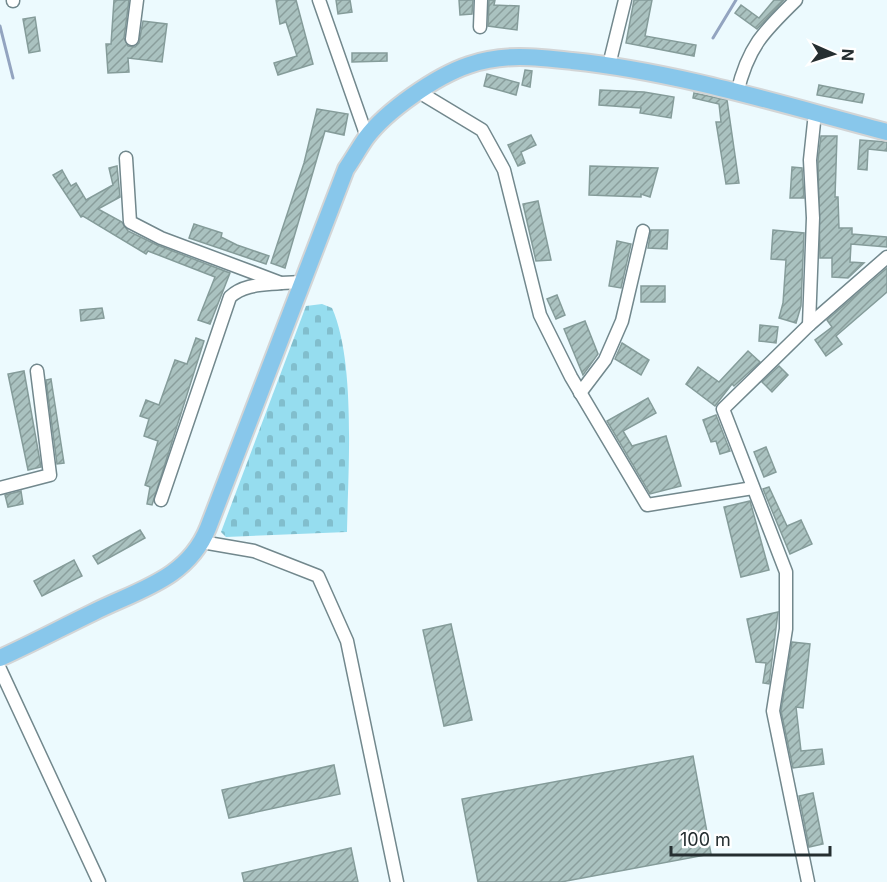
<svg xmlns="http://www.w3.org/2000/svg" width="887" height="882" viewBox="0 0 887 882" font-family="Inter,sans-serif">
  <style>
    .cemetery { fill: url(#cemetery-stones) }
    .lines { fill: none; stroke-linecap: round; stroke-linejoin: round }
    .stream { stroke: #93a4c0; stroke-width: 3 }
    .building { fill: url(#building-hatch); stroke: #859c9a; stroke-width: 1.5 }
    .minor-casing { stroke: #72888d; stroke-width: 15 }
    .major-casing { stroke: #d3d5d6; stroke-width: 20 }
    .minor { stroke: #fff; stroke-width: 12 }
    .major { stroke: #88c7eb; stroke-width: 16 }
  </style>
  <defs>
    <pattern id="cemetery-stones" width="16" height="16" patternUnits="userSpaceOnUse" patternTransform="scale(1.5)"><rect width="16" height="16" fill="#96ddef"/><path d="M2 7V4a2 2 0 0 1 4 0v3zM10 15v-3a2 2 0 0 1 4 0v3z" fill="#81becd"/></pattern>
    <pattern id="building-hatch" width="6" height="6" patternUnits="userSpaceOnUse" patternTransform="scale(1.5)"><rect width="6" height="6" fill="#aac2c0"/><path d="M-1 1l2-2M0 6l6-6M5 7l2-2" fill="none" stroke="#8a9e9c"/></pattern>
  </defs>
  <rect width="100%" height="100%" fill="#ecfafe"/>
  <!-- cemetery -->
  <path class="cemetery" d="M322,304L332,308C356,362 348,471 347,532L226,537L221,532L306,306Z"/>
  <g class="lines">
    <!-- stream -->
    <g class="stream">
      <path d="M0,26L13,78"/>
      <path d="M713,38L736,0"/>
    </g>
  </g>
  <!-- building -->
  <g class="building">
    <path d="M114,0H129L124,38L128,46L135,47L139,43L143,21L167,24L162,62L128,58L129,72L108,73L106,44H111Z"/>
    <path d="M276,0H296L313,64L278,75L274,63L297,56L286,22L280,24Z"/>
    <path d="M336,0H350L352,12L338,14Z"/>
    <path d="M459,0H473L472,14L460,15Z"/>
    <path d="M489,0H495L494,5L519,6L517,30L488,26Z"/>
    <path d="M634,0H652L645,36L696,45L694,56L626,43Z"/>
    <path d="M774,0H784L757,29L735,13L741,5L759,18Z"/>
    <path d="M35,17L40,51L29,53L23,19Z"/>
    <path d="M352,53H387V61L352,62Z"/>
    <path d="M525,70L532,71L530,87L522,85Z"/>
    <path d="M487,74L519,83L516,95L484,86Z"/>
    <path d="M819,85L864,94L862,103L817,95Z"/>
    <path d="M600,90L644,92L674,97L671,118L640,113L641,108L599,105Z"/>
    <path d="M694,93L727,100L739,183L726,184L716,122H721L719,104L693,98Z"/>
    <path d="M317,109L348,114L344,135L325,131L285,268L271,263L304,163Z"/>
    <path d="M531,135L536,145L521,152L525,163L518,166L508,145Z"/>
    <path d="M821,136H837L835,197H838L839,228H852V234L887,237V247L851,244L850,262L864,263L848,278L832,277V258H820L818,160Z"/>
    <path d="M860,140L887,142V151L868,149L867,170L858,169Z"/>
    <path d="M117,166L120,197L98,209L122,222L128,231L157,245L230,273L210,324L198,320L215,277L148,251L146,254L83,216L81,217L53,175L62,170L71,186L76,183L86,200L113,185L109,168Z"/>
    <path d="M590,166L658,168L650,197L641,194V197L589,195Z"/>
    <path d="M792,167L802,168L804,198H790Z"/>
    <path d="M538,201L551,260L536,261L523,204Z"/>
    <path d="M194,224L222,233L221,237L237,245L269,256L266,264L189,238Z"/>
    <path d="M651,230H668L667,249L648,248Z"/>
    <path d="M773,230L804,233L801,306L796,323L779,318L783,303L786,260L771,259Z"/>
    <path d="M617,241L631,244L621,288L609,286Z"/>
    <path d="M887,268V292L836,336L842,344L826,356L815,340L832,327L827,320Z"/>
    <rect x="641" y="286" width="24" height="16"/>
    <path d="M557,295L565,315L556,319L547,299Z"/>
    <path d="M102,308L104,318L81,321L80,310Z"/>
    <path d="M585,321L598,354L583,375L564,329Z"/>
    <path d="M760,325L778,327L776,343L759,341Z"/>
    <path d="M196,338L204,341L152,505L147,504L150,487L145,485L158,441L144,436L149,419L140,416L146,400L159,405L175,360L187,364Z"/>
    <path d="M622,343L649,360L641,375L615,359Z"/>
    <path d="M748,351L760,362L734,386L732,384L715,406L686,384L698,367L719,382Z"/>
    <path d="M779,366L788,375L772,392L762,382Z"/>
    <path d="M24,371L41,467L28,470L8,374Z"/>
    <path d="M51,379L64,463L57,464L46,380Z"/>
    <path d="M648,398L656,413L623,431L632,446L666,436L681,486L650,494L607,421Z"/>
    <path d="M716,415L730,451L720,454L716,441L711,442L703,420Z"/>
    <path d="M766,447L776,472L764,477L754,452Z"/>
    <path d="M769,487L787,526L801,520L812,544L790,554L763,489Z"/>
    <path d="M21,491L23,504L8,507L5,495Z"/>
    <path d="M750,501L769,570L741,577L724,507Z"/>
    <path d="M140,530L145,538L98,564L93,556Z"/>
    <path d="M74,560L82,576L42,596L34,581Z"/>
    <path d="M778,612L769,684L763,683L766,663L756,662L747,619Z"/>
    <path d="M451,624L472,720L444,726L423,630Z"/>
    <path d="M792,642L810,644L803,708L796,707L801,751L822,749L824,764L793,768L781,711Z"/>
    <path d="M693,756L711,854L561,882H478L462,799Z"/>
    <path d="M334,765L340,794L229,818L222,790Z"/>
    <path d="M813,793L823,844L809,847L799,796Z"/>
    <path d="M351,848L358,882H244L242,873Z"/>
  </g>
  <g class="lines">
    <defs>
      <g id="minor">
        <path d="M13,0V1"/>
        <path d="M319,0L367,137"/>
        <path d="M480,27L481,0"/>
        <path d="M132,39L137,0"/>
        <path d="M609,65L625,0"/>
        <path d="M419,92L482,130L504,170L540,315L571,377L647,505L753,488"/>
        <path d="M737,93C748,47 763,32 796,0"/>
        <path d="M126,158L130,222L161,238L281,283L303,282"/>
        <path d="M809,325L813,218L810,160L815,113"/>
        <path d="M580,393L605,360L622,321L643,231"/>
        <path d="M0,488L50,475L37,371"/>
        <path d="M161,500L230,297C244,284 263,285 281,283"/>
        <path d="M202,542L254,551L318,576L347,641L397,882"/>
        <path d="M0,669L99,882"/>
        <path d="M808,882L773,711L786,629V572L723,409L809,325L887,257"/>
      </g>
      <path id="major" d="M0,658C31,644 61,628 92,613C137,590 187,580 208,528L346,169C353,159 359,148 366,138C386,111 436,76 469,65C503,53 537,57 572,61C679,72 783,105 887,132"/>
    </defs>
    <!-- minor casing -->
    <use href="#minor" class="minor-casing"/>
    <!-- major casing -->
    <use href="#major" class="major-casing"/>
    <!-- minor -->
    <use href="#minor" class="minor"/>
    <!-- major -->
    <use href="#major" class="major"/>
  </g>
  <!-- north arrow -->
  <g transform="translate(833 54) rotate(93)" stroke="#ffffff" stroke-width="4.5" paint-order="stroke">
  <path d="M0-4.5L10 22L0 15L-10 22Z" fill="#252e30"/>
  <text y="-9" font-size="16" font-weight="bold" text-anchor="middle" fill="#252e30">N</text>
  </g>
  <!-- scale -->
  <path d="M671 846v9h159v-9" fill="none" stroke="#252e30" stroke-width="3"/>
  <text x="680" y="846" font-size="18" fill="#252e30" stroke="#ffffff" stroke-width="4.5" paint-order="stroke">100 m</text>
</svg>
